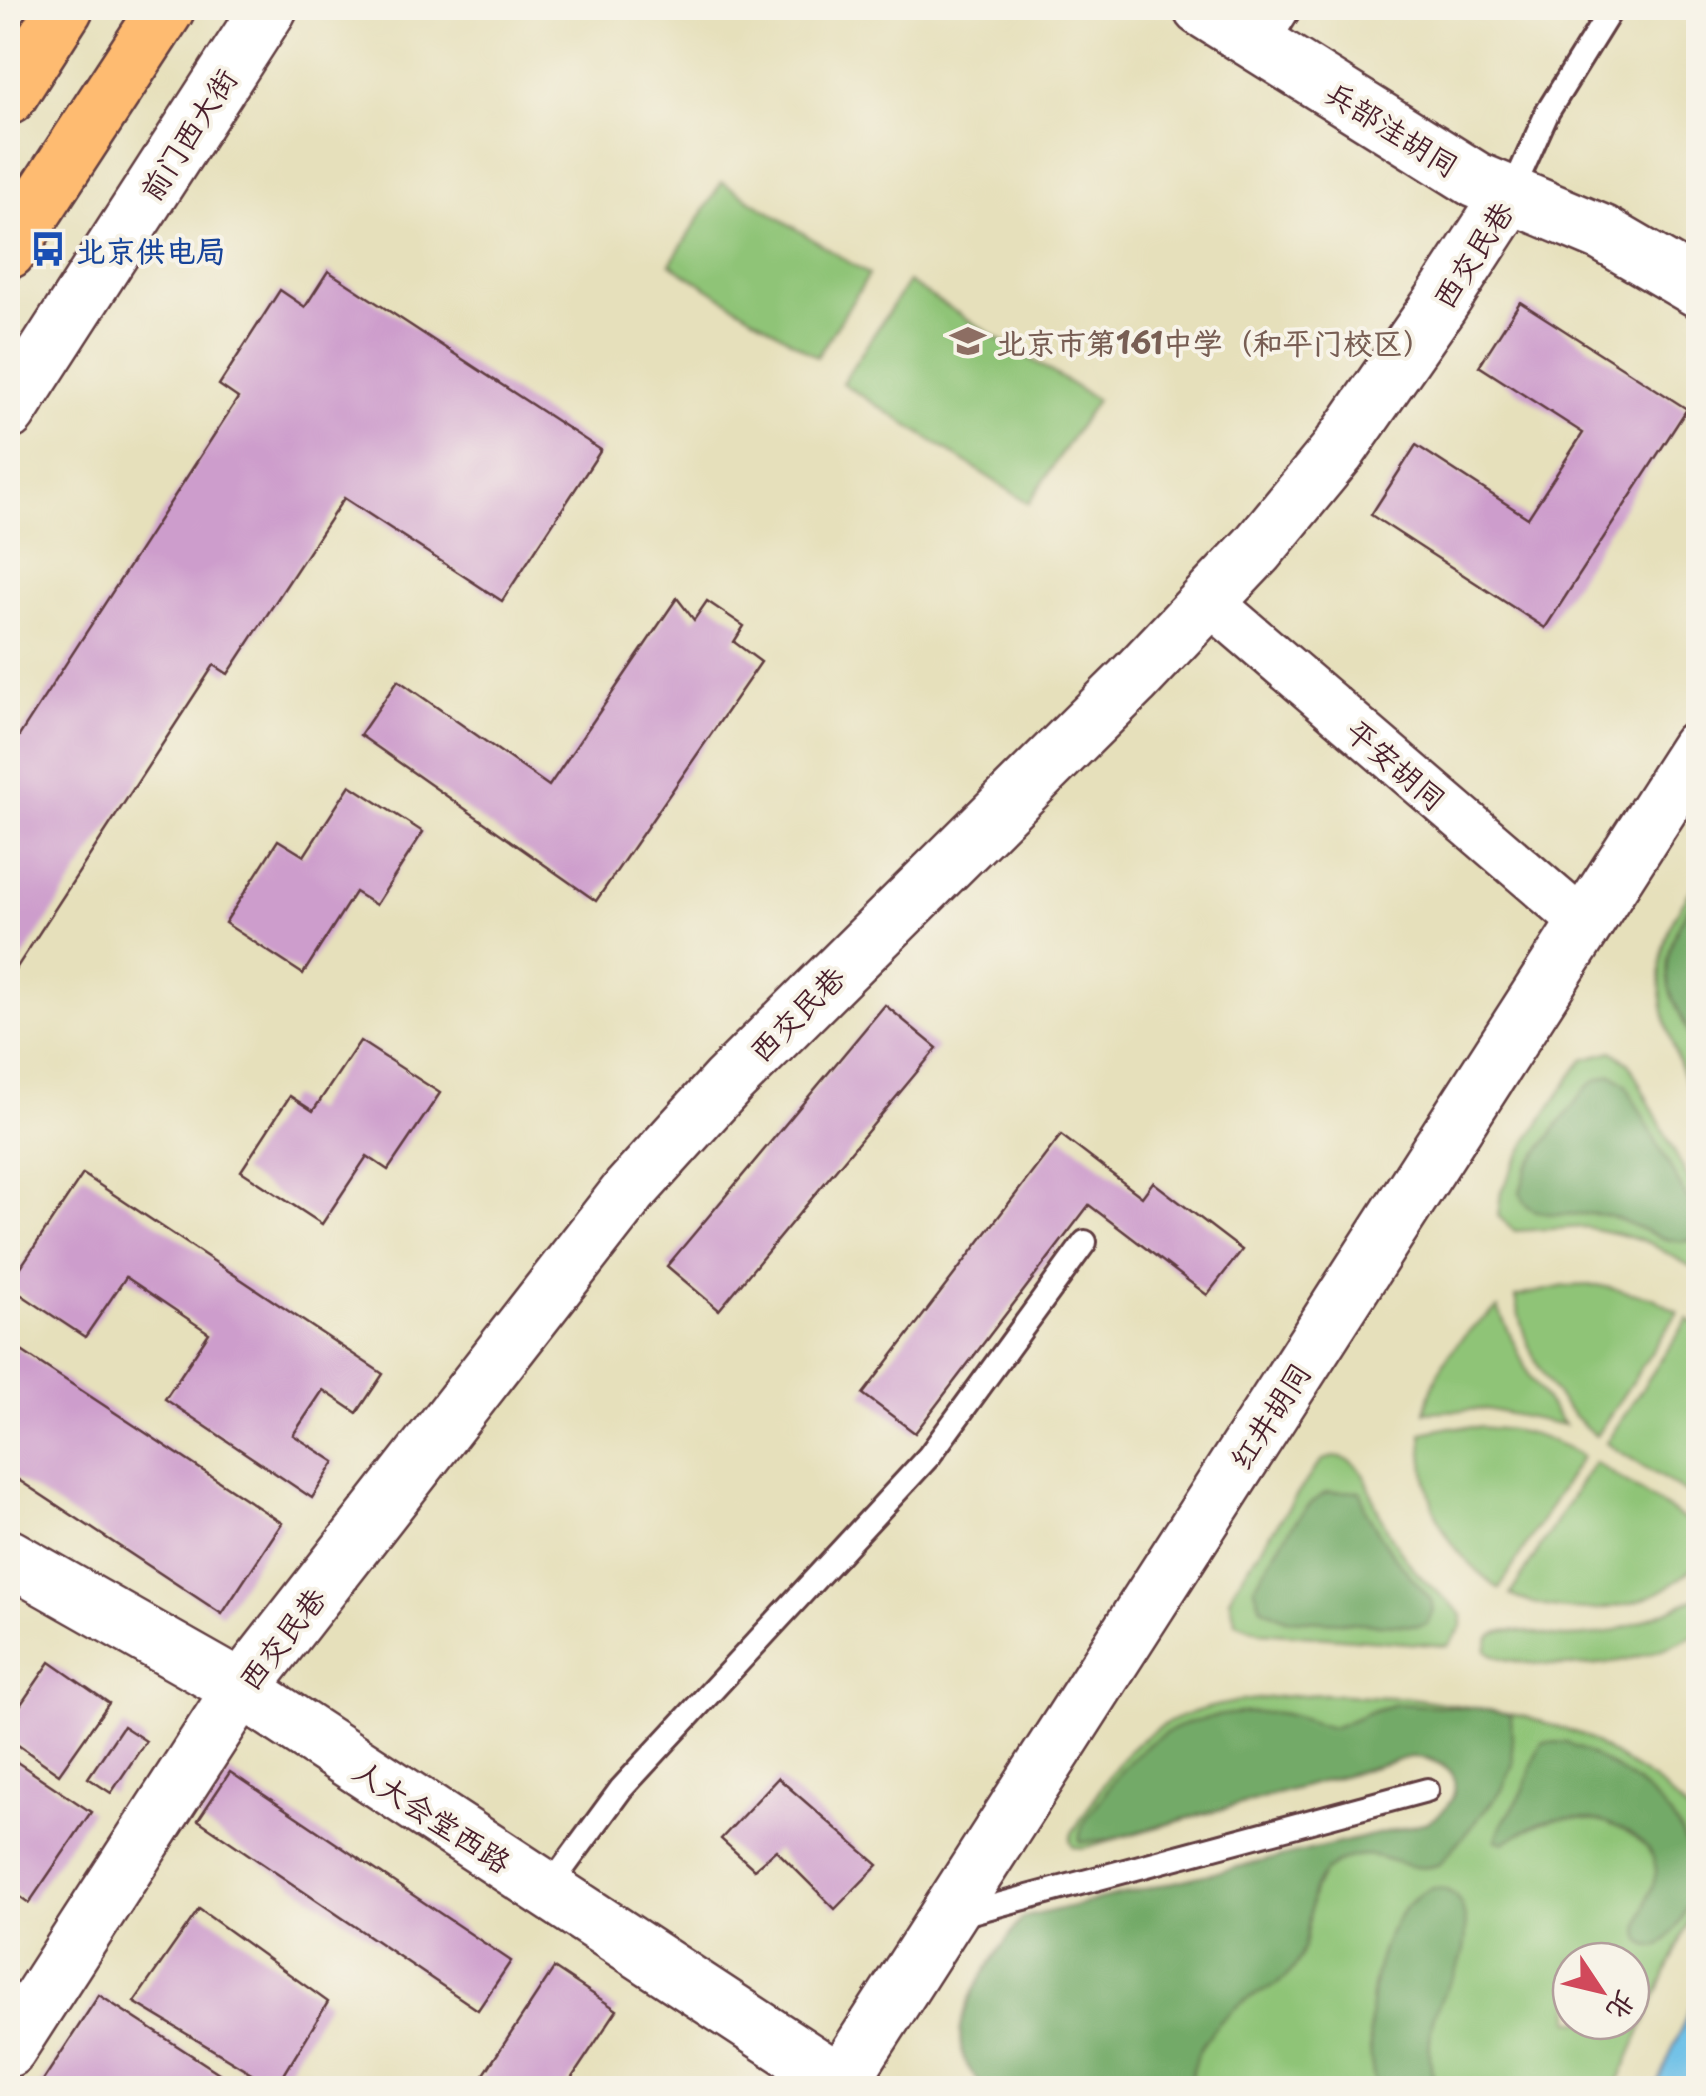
<svg xmlns="http://www.w3.org/2000/svg" width="1706" height="2096" viewBox="0 0 1706 2096" font-family="'Playpen Sans','LXGW WenKai TC',sans-serif">
  <style>
    .green { fill: #8fc477; stroke: #6c7251; stroke-width: 2.5; fill-rule: evenodd }
    .forest { fill: #73aa68; stroke: #5e644a; stroke-width: 2.5 }
    .water { fill: #6bbfe7; stroke: #5a6f89; stroke-width: 2.5 }
    .building { fill: #cd9dcc }
    .lines { fill: none; stroke-linecap: round; stroke-linejoin: round }
    .service-casing { stroke: #613c41; stroke-width: 28 }
    .minor-casing { stroke: #613c41; stroke-width: 50 }
    .tertiary-casing { stroke: #613c41; stroke-width: 60 }
    .primary-casing { stroke: #613c41; stroke-width: 60 }
    .service { stroke: #fff; stroke-width: 22 }
    .minor { stroke: #fff; stroke-width: 45 }
    .tertiary { stroke: #fff; stroke-width: 55 }
    .primary { stroke: #febb71; stroke-width: 55 }
    .labels { text-anchor: middle; dominant-baseline: central; stroke-width: 8; stroke-linejoin: round; paint-order: stroke }
    .street-label { font-size: 30px; fill: #4a1f2b; stroke: #f7f3e8 }
    .transit-label { font-size: 30px; font-weight: bold; fill: #164399; stroke: #f7f3e8; text-anchor: start }
    .education-label { font-size: 30px; font-weight: bold; fill: #785e54; stroke: #f7f3e8; text-anchor: start }
  </style>
  <rect width="100%" height="100%" fill="#f7f3e8"/>
  <filter id="ink" filterUnits="userSpaceOnUse"><feTurbulence type="fractalNoise" baseFrequency=".01" numOctaves="2"/><feDisplacementMap in="SourceGraphic" scale="20" xChannelSelector="R" yChannelSelector="G"/><feConvolveMatrix kernelMatrix="1 2 1 2 8 2 1 2 1" color-interpolation-filters="sRGB"/></filter>
  <filter id="wash" filterUnits="userSpaceOnUse"><feTurbulence type="fractalNoise" baseFrequency=".0048" numOctaves="4" result="noise"/><feDisplacementMap in="SourceGraphic" scale="40" xChannelSelector="R" yChannelSelector="G"/><feGaussianBlur stdDeviation="2.25" result="paint"/><feColorMatrix in="noise" values="0 0 0 0 0 0 0 0 0 0 0 0 0 0 0 0 0 1.4 0 .05"/><feComposite in="paint" operator="in"/></filter>
  <g filter="url(#wash)">
    <rect width="100%" height="100%" fill="#e6e0bb"/>
    <!-- green -->
    <g class="green">
      <path d="M722,182L869,275L817,357L670,264Z"/>
      <path d="M908,282L1096,400L1029,503L842,383Z"/>
      <path d="M1698,879V1113C1676,1056 1644,986 1670,926C1677,910 1689,894 1698,879Z"/>
      <path d="M1612,1051L1629,1063L1698,1198V1267L1690,1266L1649,1243L1618,1234L1585,1227L1515,1231L1498,1216L1501,1191L1528,1140L1583,1059Z"/>
      <path d="M1597,1285L1653,1298L1678,1312L1596,1436C1552,1400 1525,1354 1515,1297L1565,1286Z"/>
      <path d="M1498,1308L1530,1378L1564,1425L1486,1409L1425,1412C1437,1364 1457,1336 1498,1308Z"/>
      <path d="M1688,1319L1698,1326V1500L1606,1443Z"/>
      <path d="M1450,1427C1499,1426 1540,1430 1582,1456L1499,1589C1441,1546 1424,1504 1422,1433Z"/>
      <path d="M1334,1457C1370,1459 1368,1494 1382,1519C1393,1540 1405,1561 1422,1578C1434,1591 1451,1601 1462,1615V1627L1448,1646L1261,1632L1236,1622L1229,1599L1235,1586L1314,1470L1322,1460Z"/>
      <path d="M1594,1462L1698,1528V1561C1653,1614 1571,1621 1510,1595Z"/>
      <path d="M1698,1597V1633C1646,1661 1590,1671 1530,1663C1515,1661 1498,1660 1486,1650L1489,1638C1507,1621 1541,1637 1564,1637C1615,1638 1653,1616 1698,1597Z"/>
      <path d="M1324,1694L1411,1698L1475,1708L1527,1717L1583,1735L1657,1783L1686,1810L1698,1832V1900L1616,2088H986C924,2036 990,1967 1022,1918L1398,1830C1413,1826 1431,1824 1444,1813C1475,1787 1445,1756 1410,1757L1083,1848L1073,1847L1070,1841L1072,1833C1090,1806 1107,1775 1129,1751C1179,1700 1257,1698 1324,1694ZM1571,1961H1631V2021H1571Z"/>
    </g>
    <!-- forest -->
    <g class="forest">
      <path d="M1698,891V1067C1694,1042 1684,1023 1674,1001C1656,961 1678,924 1698,891Z"/>
      <path d="M1612,1075L1626,1085L1693,1210L1697,1228L1692,1240C1663,1247 1635,1221 1604,1215C1582,1211 1556,1219 1534,1210C1526,1206 1524,1201 1520,1192L1528,1166L1585,1089L1596,1080Z"/>
      <path d="M1327,1492L1361,1491L1365,1510L1392,1554L1431,1600L1433,1610L1427,1624L1418,1626L1286,1619L1261,1607L1254,1587C1272,1560 1299,1505 1327,1492Z"/>
      <path d="M1396,1704L1475,1708L1511,1714L1513,1764L1502,1790L1440,1864C1404,1879 1378,1839 1337,1863C1291,1890 1326,1939 1286,1977C1274,1989 1259,1992 1246,2000C1219,2018 1186,2055 1193,2088H986C924,2036 990,1967 1022,1918L1428,1822C1471,1797 1460,1755 1410,1757L1112,1839L1080,1842C1077,1827 1094,1809 1103,1796C1138,1741 1178,1717 1243,1713C1257,1712 1276,1711 1289,1715C1304,1719 1318,1725 1333,1728L1372,1711Z"/>
      <path d="M1567,1742C1624,1771 1698,1811 1691,1885C1689,1908 1678,1931 1660,1946C1615,1952 1658,1887 1656,1870C1652,1826 1581,1811 1546,1821C1532,1825 1517,1836 1504,1842L1496,1840C1500,1821 1516,1807 1524,1789C1531,1773 1532,1758 1542,1743Z"/>
      <path d="M1432,1888C1468,1887 1469,1927 1463,1954C1457,1978 1439,1996 1433,2019C1428,2043 1428,2066 1437,2088H1376C1361,2031 1370,1915 1432,1888Z"/>
    </g>
    <!-- water -->
    <path class="water" d="M1698,1989V2088H1656Z"/>
    <g id="blocks">
      <!-- building -->
      <g class="building">
        <path d="M328,271L601,450L502,601L344,498L228,674L214,665L8,981V753L238,398L219,385L280,290L305,307Z"/>
        <path d="M1520,302L1687,409L1545,628L1371,515L1416,445L1528,518L1583,433L1479,366Z"/>
        <path d="M677,598L694,620L707,601L744,626L734,642L761,662L596,901L360,735L398,680L549,786Z"/>
        <path d="M350,785L423,832L376,905L355,892L303,974L225,923L278,840L304,856Z"/>
        <path d="M885,1005L937,1048L719,1310L667,1266Z"/>
        <path d="M360,1041L440,1093L388,1170L367,1156L322,1224L241,1171L290,1096L313,1111Z"/>
        <path d="M1061,1135L1142,1197L1153,1182L1242,1250L1207,1295L1089,1205L915,1433L863,1394Z"/>
        <path d="M83,1174L383,1374L357,1413L323,1390L293,1435L335,1462L312,1498L165,1399L209,1333L126,1277L85,1337L8,1286Z"/>
        <path d="M8,1342L282,1523L222,1614L8,1473Z"/>
        <path d="M50,1662L109,1703L59,1774L8,1738V1723Z"/>
        <path d="M123,1726L146,1741L111,1793L88,1778Z"/>
        <path d="M8,1756L91,1812L29,1903L8,1888Z"/>
        <path d="M230,1772L511,1961L478,2010L198,1820Z"/>
        <path d="M778,1778L878,1865L835,1909L776,1850L754,1869L721,1839Z"/>
        <path d="M199,1909L328,2002L276,2088L134,2002Z"/>
        <path d="M554,1968L617,2010L565,2088H475Z"/>
        <path d="M99,1995L242,2088H38Z"/>
      </g>
    </g>
  </g>
  <g filter="url(#ink)">
    <use href="#blocks" fill-opacity="0" stroke="#613c41" stroke-width="2.5"/>
    <g class="lines">
      <defs>
        <g id="service">
          <path d="M1265,48L1290,8"/>
          <path d="M1510,196L1548,111L1612,8"/>
          <path d="M547,1890L621,1789L929,1456L1085,1242"/>
          <path d="M957,1916L1427,1790"/>
        </g>
        <path id="minor" d="M1210,602L1586,925"/>
        <g id="tertiary">
          <path d="M1201,8L1476,180L1602,233L1698,289"/>
          <path d="M8,412L269,8"/>
          <path d="M8,1557L241,1689L849,2088"/>
          <path d="M8,2049L241,1689L630,1190L728,1082L1132,681L1257,549L1337,452L1440,304L1510,196"/>
          <path d="M840,2083L1698,748"/>
        </g>
        <g id="primary">
          <path d="M8,97L65,8"/>
          <path d="M8,251L167,8"/>
        </g>
      </defs>
      <!-- service casing -->
      <use href="#service" class="service-casing"/>
      <!-- minor casing -->
      <use href="#minor" class="minor-casing"/>
      <!-- tertiary casing -->
      <use href="#tertiary" class="tertiary-casing"/>
      <!-- primary casing -->
      <use href="#primary" class="primary-casing"/>
      <!-- service -->
      <use href="#service" class="service"/>
      <!-- minor -->
      <use href="#minor" class="minor"/>
      <!-- tertiary -->
      <use href="#tertiary" class="tertiary"/>
      <!-- primary -->
      <use href="#primary" class="primary"/>
    </g>
  </g>
  <!-- icons -->
  <defs>
    <symbol id="bus-bare" viewBox="-9 -9 18 18"><path d="M-5-6H5V4H4V6H2V4H-2V6H-4V4H-5ZM-3.5-4V0h7V-4ZM-3.5 1.2v1.5H-2V1.2ZM2 1.2v1.5H3.5V1.2Z" fill="#1a4fb4" stroke="#f7f3e8" stroke-width="2.5" paint-order="stroke"/></symbol>
    <symbol id="school-bare" viewBox="-9 -9 18 18"><path d="M0-5L7-2L0 1L-7-2ZM-4 1L0 2.5L4 1V4Q0 6-4 4Z" fill="#8d6e63" stroke="#f7f3e8" stroke-width="2.5" paint-order="stroke"/></symbol>
  </defs>
  <g fill-rule="evenodd">
    <use href="#bus-bare" x="23" y="224" width="50" height="50"/>
    <use href="#school-bare" x="943" y="316" width="50" height="50"/>
  </g>
  <g class="labels">
    <!-- street labels -->
    <g class="street-label">
      <text transform="translate(1393 128) rotate(32)">兵部洼胡同</text>
      <text transform="translate(187 134) rotate(-57)">前门西大街</text>
      <text transform="translate(1472 254) rotate(-57)">西交民巷</text>
      <text transform="translate(1397 764) rotate(41)">平安胡同</text>
      <text transform="translate(796 1013) rotate(-45)">西交民巷</text>
      <text transform="translate(1269 1415) rotate(-57)">红井胡同</text>
      <text transform="translate(281 1638) rotate(-52)">西交民巷</text>
      <text transform="translate(433 1815) rotate(33)">人大会堂西路</text>
    </g>
    <!-- transit labels -->
    <g class="transit-label">
      <text x="76" y="249">北京供电局</text>
    </g>
    <!-- education labels -->
    <g class="education-label">
      <text x="996" y="341">北京市第161中学（和平门校区）</text>
    </g>
  </g>
  <!-- margin -->
  <rect width="1706" height="2096" fill="none" stroke="#f7f3e8" stroke-width="40"/>
  <!-- north arrow -->
  <g transform="translate(1601 1991) rotate(125)"><circle r="48" fill="#f7f3e8" stroke="#b29e9c" stroke-width="2.5"/>
  <path d="M0-8L18 38L0 25L-18 38Z" fill="#d1495b"/>
  <text y="-15" font-size="28" font-weight="bold" text-anchor="middle" fill="#4a1f2b">北</text>
  </g>
</svg>
